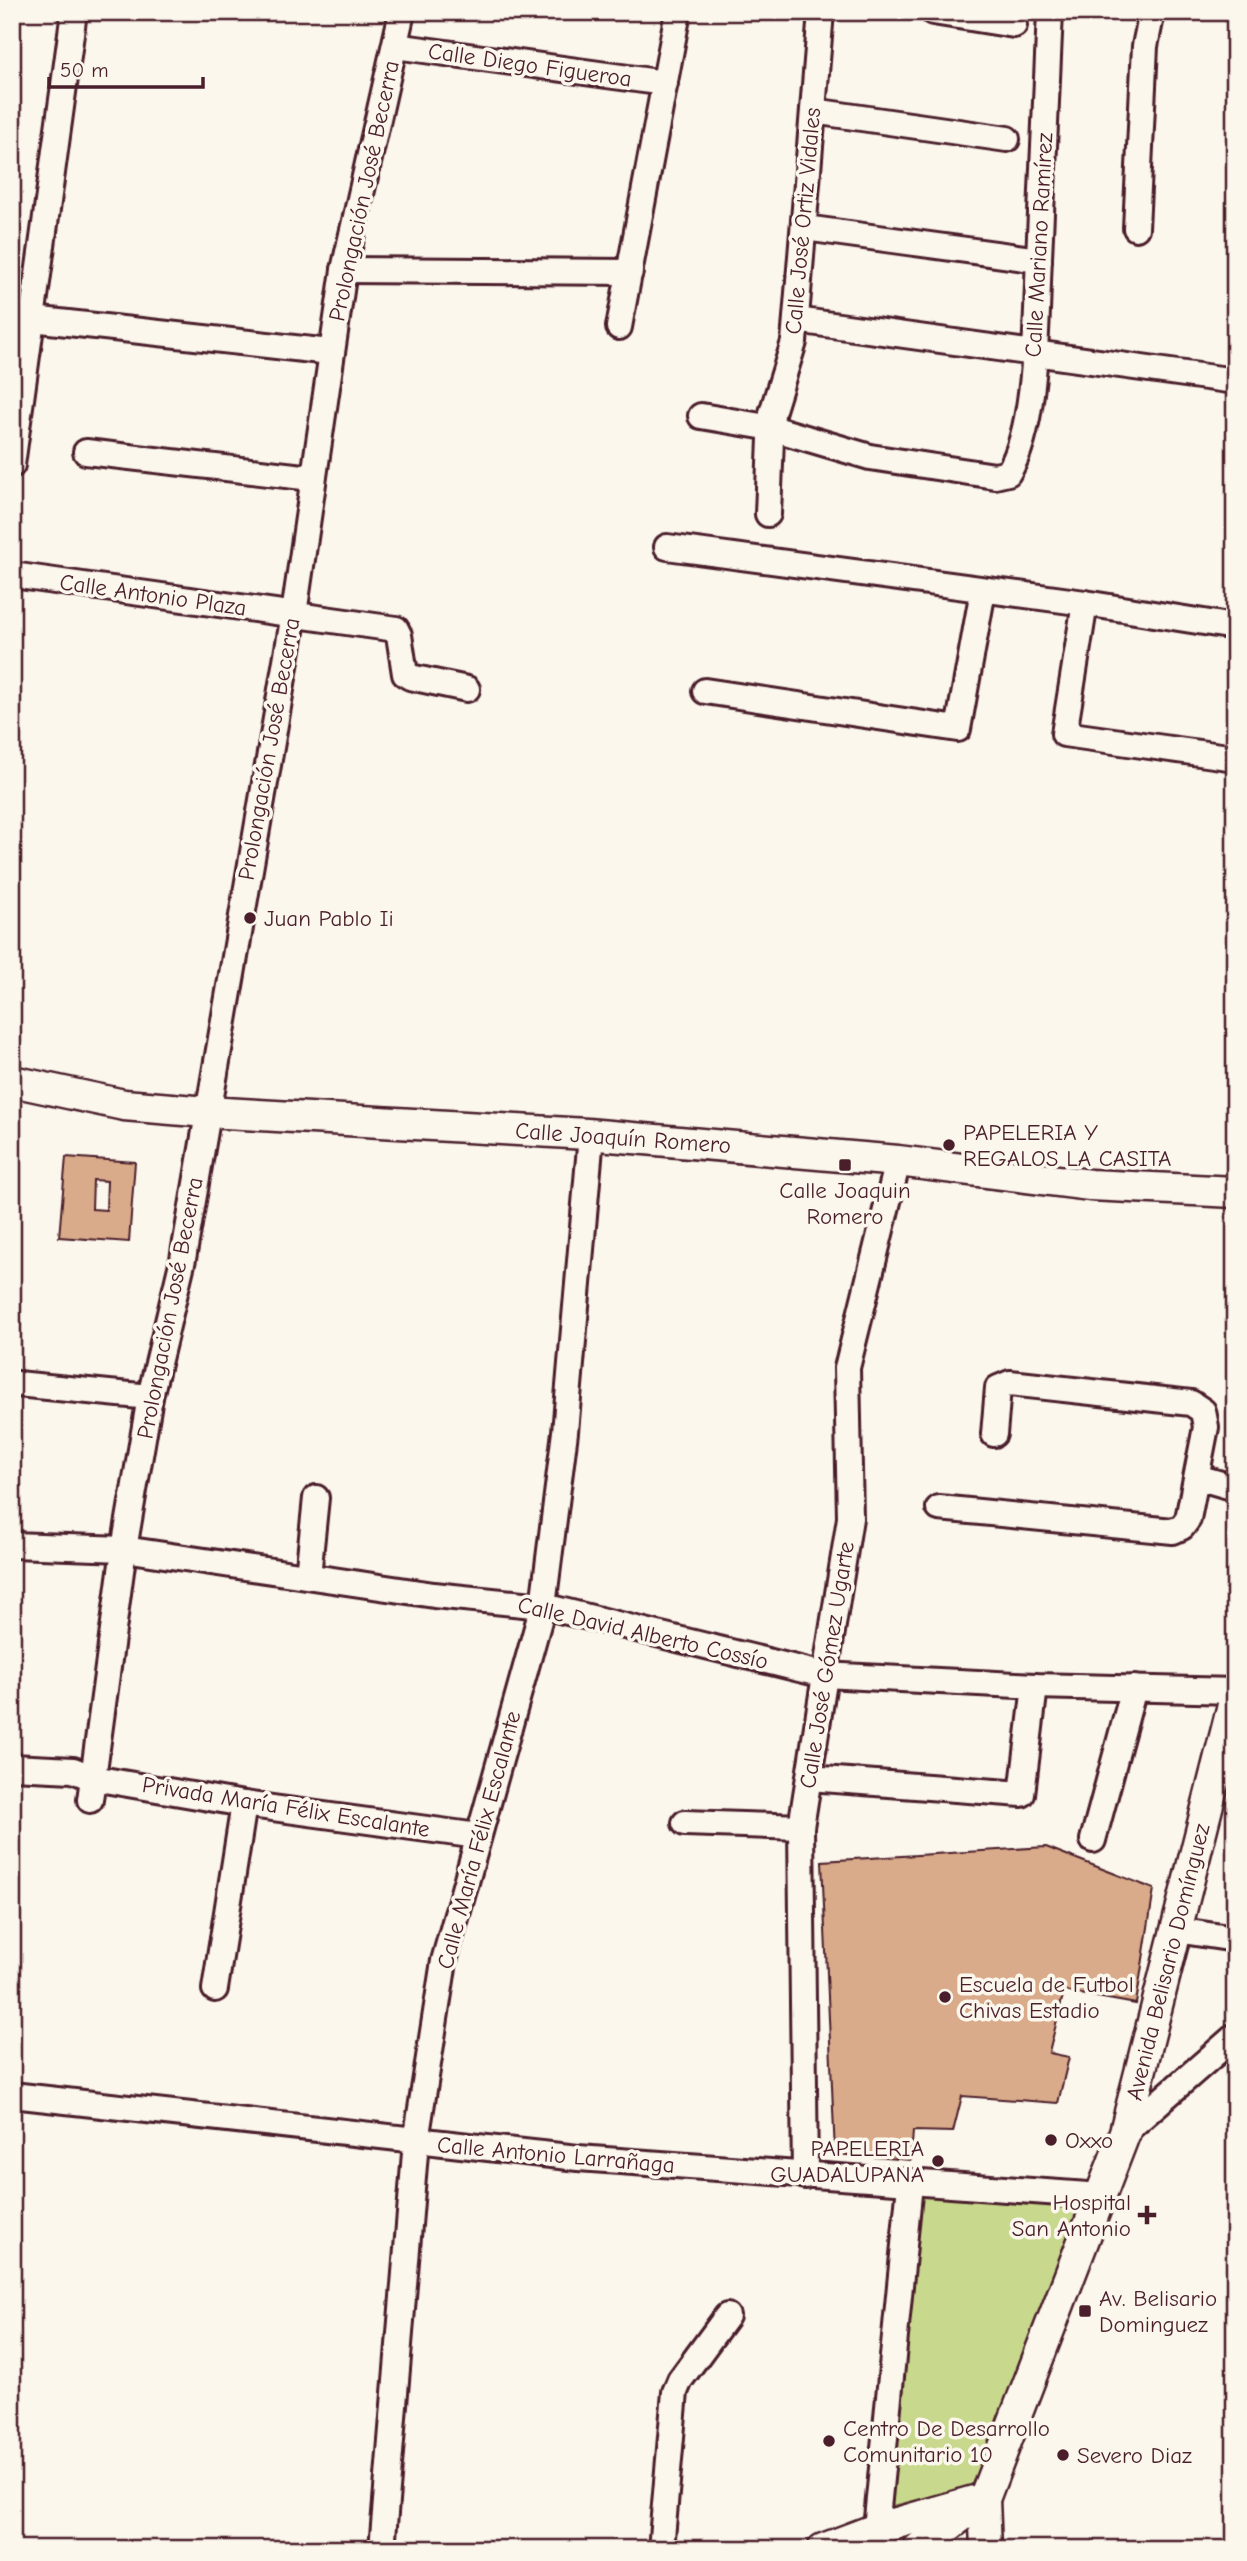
<svg xmlns="http://www.w3.org/2000/svg" width="1247" height="2561" viewBox="0 0 1247 2561" font-family="'Comic Neue',sans-serif">
  <style>
    .green { fill: #c8d98e; stroke: #897c5c; stroke-width: 2 }
    .building { fill: #d9ab8a; stroke: #4a1f2b; stroke-width: 2; fill-rule: evenodd }
    .lines { fill: none; stroke-linecap: round; stroke-linejoin: round }
    .minor-casing { stroke: #4a1f2b; stroke-width: 30 }
    .tertiary-casing { stroke: #4a1f2b; stroke-width: 35 }
    .minor { stroke: #fbf7ec; stroke-width: 24 }
    .tertiary { stroke: #fbf7ec; stroke-width: 30 }
    .poi-dot { fill: #4a1f2b; stroke: #fbf7ec; stroke-width: 2.5 }
    .labels { text-anchor: middle; dominant-baseline: central; stroke-width: 7; stroke-linejoin: round; paint-order: stroke }
    .street-label { font-size: 23px; fill: #4a1f2b; stroke: #fbf7ec }
    .poi-label { font-size: 23px; fill: #4a1f2b; stroke: #fbf7ec; text-anchor: start }
  </style>
  <rect width="100%" height="100%" fill="#fbf7ec"/>
  <filter id="ink" filterUnits="userSpaceOnUse"><feTurbulence type="fractalNoise" baseFrequency=".0143" numOctaves="2"/><feDisplacementMap in="SourceGraphic" scale="14" xChannelSelector="R" yChannelSelector="G"/><feConvolveMatrix kernelMatrix="1 2 1 2 8 2 1 2 1" color-interpolation-filters="sRGB"/></filter>
  <g filter="url(#ink)">
    <!-- green -->
    <path class="green" d="M918,2192L1082,2200L985,2484L884,2508Z"/>
    <!-- building -->
    <g class="building">
      <path d="M66,1157L135,1162L129,1242L59,1237ZM93,1180L107,1181L106,1210L92,1209Z"/>
      <path d="M1046,1847L1154,1889L1136,2004L1064,1991L1049,2053L1069,2057L1058,2103L962,2096L953,2132L913,2131L911,2160L835,2154L822,1861Z"/>
    </g>
    <g class="lines">
      <defs>
        <g id="minor">
          <path d="M933,12L1014,25"/>
          <path d="M395,46L665,83"/>
          <path d="M813,111L1007,139"/>
          <path d="M805,228L1039,260"/>
          <path d="M1136,228L1145,46L1152,12"/>
          <path d="M344,270L630,272"/>
          <path d="M32,319L330,352"/>
          <path d="M796,320L1235,381"/>
          <path d="M619,327L678,12"/>
          <path d="M701,416L772,428L870,457L995,476L1008,473C1038,426 1036,315 1039,258C1043,176 1047,94 1050,12"/>
          <path d="M86,452L312,478"/>
          <path d="M12,465L74,12"/>
          <path d="M768,514L772,413L794,342L821,12"/>
          <path d="M667,547L1085,603L1235,627"/>
          <path d="M12,575L396,629L399,635L405,674L410,677L467,689"/>
          <path d="M1085,603L1064,734L1235,758"/>
          <path d="M705,691L958,729L983,590"/>
          <path d="M17,1384L150,1397"/>
          <path d="M1197,1477L1235,1488"/>
          <path d="M939,1508L1173,1531L1182,1527L1188,1519L1206,1427L1203,1411L1191,1403L1010,1383L998,1388L994,1434"/>
          <path d="M12,1545L124,1549L434,1595L543,1606L824,1675L1035,1686L1235,1691"/>
          <path d="M308,1576L316,1498"/>
          <path d="M12,1767L73,1770L93,1778L244,1804L478,1836"/>
          <path d="M809,1778L1022,1794L1035,1686"/>
          <path d="M90,1800L124,1549L150,1397L183,1259L294,614L344,270L402,12"/>
          <path d="M685,1823L801,1827"/>
          <path d="M1093,1840L1134,1688"/>
          <path d="M1176,1930L1235,1939"/>
          <path d="M215,1989L244,1804"/>
          <path d="M12,2095L578,2158L1102,2196"/>
          <path d="M1125,2132L1235,2036"/>
          <path d="M805,2176L801,1827L850,1518L847,1368L898,1161"/>
          <path d="M382,2549L416,2141L444,1961L543,1606L565,1432L590,1147L587,1134"/>
          <path d="M661,2549L675,2392L680,2380L727,2316"/>
          <path d="M878,2549L876,2529L910,2184"/>
        </g>
        <g id="tertiary">
          <path d="M12,1081L124,1105L207,1112L587,1134L898,1161L1090,1185L1235,1192"/>
          <path d="M984,2499L986,2549"/>
          <path d="M823,2549L876,2529L974,2501"/>
          <path d="M918,2549L984,2499L1125,2132L1235,1697"/>
        </g>
      </defs>
      <!-- minor casing -->
      <use href="#minor" class="minor-casing"/>
      <!-- tertiary casing -->
      <use href="#tertiary" class="tertiary-casing"/>
      <!-- minor -->
      <use href="#minor" class="minor"/>
      <!-- tertiary -->
      <use href="#tertiary" class="tertiary"/>
    </g>
  </g>
  <!-- markers -->
  <g class="poi-dot">
    <circle cx="250" cy="918" r="7"/>
    <circle cx="949" cy="1145" r="7"/>
    <rect x="838" y="1158" width="14" height="14" rx="3.5"/>
    <circle cx="945" cy="1997" r="7"/>
    <circle cx="1051" cy="2140" r="7"/>
    <circle cx="938" cy="2161" r="7"/>
    <path d="M1143.5 2204.5h7v7h7v7h-7v7h-7v-7h-7v-7h7z"/>
    <rect x="1078" y="2304" width="14" height="14" rx="3.5"/>
    <circle cx="829" cy="2441" r="7"/>
    <circle cx="1063" cy="2455" r="7"/>
  </g>
  <g class="labels">
    <!-- street labels -->
    <g class="street-label">
      <text transform="translate(530 65) rotate(8)">Calle Diego Figueroa</text>
      <text transform="translate(364 191) rotate(-78)">Prolongación José Becerra</text>
      <text transform="translate(803 221) rotate(-85)">Calle José Ortiz Vidales</text>
      <text transform="translate(1039 245) rotate(-87)">Calle Mariano Ramírez</text>
      <text transform="translate(153 595) rotate(8)">Calle Antonio Plaza</text>
      <text transform="translate(269 749) rotate(-80)">Prolongación José Becerra</text>
      <text transform="translate(623 1138) rotate(4)">Calle Joaquín Romero</text>
      <text transform="translate(170 1308) rotate(-79)">Prolongación José Becerra</text>
      <text transform="translate(643 1633) rotate(13)">Calle David Alberto Cossío</text>
      <text transform="translate(827 1665) rotate(-81)">Calle José Gómez Ugarte</text>
      <text transform="translate(286 1807) rotate(9)">Privada María Félix Escalante</text>
      <text transform="translate(479 1840) rotate(-75)">Calle María Félix Escalante</text>
      <text transform="translate(1168 1962) rotate(-76)">Avenida Belisario Domínguez</text>
      <text transform="translate(556 2155) rotate(5)">Calle Antonio Larrañaga</text>
    </g>
    <!-- poi labels -->
    <g class="poi-label">
      <text x="264" y="918">Juan Pablo Ii</text>
      <text x="963" y="1132">PAPELERIA Y<tspan x="963" dy="26">REGALOS LA CASITA</tspan></text>
      <text x="845" y="1190" text-anchor="middle">Calle Joaquin<tspan x="845" dy="26">Romero</tspan></text>
      <text x="959" y="1984">Escuela de Futbol<tspan x="959" dy="26">Chivas Estadio</tspan></text>
      <text x="1065" y="2140">Oxxo</text>
      <text x="924" y="2148" text-anchor="end">PAPELERIA<tspan x="924" dy="26">GUADALUPANA</tspan></text>
      <text x="1131" y="2202" text-anchor="end">Hospital<tspan x="1131" dy="26">San Antonio</tspan></text>
      <text x="1099" y="2298">Av. Belisario<tspan x="1099" dy="26">Dominguez</tspan></text>
      <text x="843" y="2428">Centro De Desarrollo<tspan x="843" dy="26">Comunitario 10</tspan></text>
      <text x="1077" y="2455">Severo Diaz</text>
    </g>
  </g>
  <!-- margin -->
  <rect width="1247" height="2561" fill="none" stroke="#fbf7ec" stroke-width="42"/>
  <rect x="21" y="21" width="1205" height="2519" fill="none" stroke="#4a1f2b" stroke-width="2.5" filter="url(#ink)"/>
  <!-- scale -->
  <path d="M49 77v10h154v-10" fill="none" stroke="#4a1f2b" stroke-width="3.5"/>
  <text x="60" y="77" font-size="21" fill="#4a1f2b" stroke="#fbf7ec" stroke-width="5" paint-order="stroke">50 m</text>
</svg>
